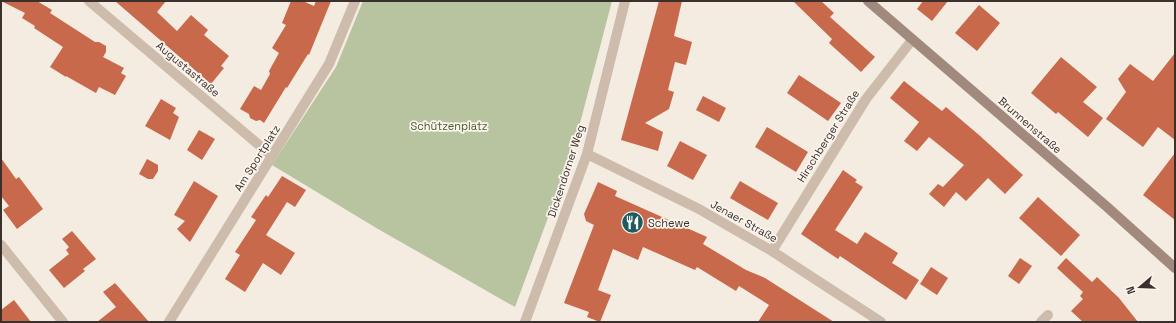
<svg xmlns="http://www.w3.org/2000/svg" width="1176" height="323" viewBox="0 0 1176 323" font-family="'Space Grotesk',sans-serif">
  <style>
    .green { fill: #b8c4a0 }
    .building { fill: #c8694b }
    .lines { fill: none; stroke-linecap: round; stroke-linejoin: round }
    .street { stroke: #cdbbac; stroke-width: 10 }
    .secondary { stroke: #a18a7d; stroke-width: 10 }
    .labels { text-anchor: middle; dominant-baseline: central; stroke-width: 3.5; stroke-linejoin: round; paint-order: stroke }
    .street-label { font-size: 11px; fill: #3b302b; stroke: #fbf5ee }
    .park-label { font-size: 11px; fill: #4a5a2e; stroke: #fbf5ee }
    .poi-label { font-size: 11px; fill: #3b302b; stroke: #fbf5ee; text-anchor: start }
  </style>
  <rect width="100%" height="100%" fill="#f4ebe1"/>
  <!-- green -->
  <path class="green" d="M363,1H612L573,150L515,307L378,229L272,165L336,67Z"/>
  <!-- building -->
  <g class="building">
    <path d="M1,1H37L52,10L50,13L95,42H99L106,46V52L103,57L124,68L121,73L126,76L115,95L99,87L96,93L66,76V77L50,67L63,47L34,28L35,26L22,18L25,13Z"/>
    <path d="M115,1H166L157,12L177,31L191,15L208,30L204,35L229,56L221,66L224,68L211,84Z"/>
    <path d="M291,1H303L314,6L316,1H331L309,55L308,54L287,88L286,87L264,123L260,120L256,121L250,118L249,114L240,109L254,86L261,90L270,74L269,71L279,53L272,48L286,25L282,23Z"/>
    <path d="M659,1H682L674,36L692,42L686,65L675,62L668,90L674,92L669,109L645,123L663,132L658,151L621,140Z"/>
    <path d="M793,1H821L834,13L830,17L875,57L861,72L829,43L832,39Z"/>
    <path d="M923,1H948L932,21L917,9Z"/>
    <path d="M979,5L1000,23L977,51L955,33Z"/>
    <path d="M1175,53V140L1158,127L1143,147L1106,119L1126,92L1118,79L1130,64L1153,81Z"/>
    <path d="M1061,57L1097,87L1083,102L1103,118L1088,137L1058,112L1056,114L1031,93Z"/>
    <path d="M799,75L841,103L828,121L787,93Z"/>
    <path d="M904,81L942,111L946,107L979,135L1023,175L1005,194L988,178L966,201L956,192L944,207L929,194L938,184L943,187L964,165L929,137L917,151L904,141L919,122L890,98Z"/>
    <path d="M703,96L726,108L719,122L696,110Z"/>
    <path d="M161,99L176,108L173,113L179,117L170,140L145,126Z"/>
    <path d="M767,127L808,152L796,172L755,147Z"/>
    <path d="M199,130L215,139L202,160L187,150Z"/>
    <path d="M680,141L707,155L693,180L667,166Z"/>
    <path d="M1175,153V220L1143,195Z"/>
    <path d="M1,158L16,179L19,177L43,209L17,229L3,210L9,206L1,196Z"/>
    <path d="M147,159L158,165V171L153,179H148L139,174Z"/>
    <path d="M843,170L857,180L855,182L863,187L835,230L857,244L865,232L898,253L892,263L919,280L906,300L840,256L838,259L801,234Z"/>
    <path d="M282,176L306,190L295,207L287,202L266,235L295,253L281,275L263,263L245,292L225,279L240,255L235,252L256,220L251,217L266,195L268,197Z"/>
    <path d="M194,181L218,196L190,242L177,229L185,221L174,215Z"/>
    <path d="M740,181L778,203L768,220L730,198Z"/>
    <path d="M598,182L617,191L615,196L707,237L703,244L746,270L765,278L834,322H758L769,305L739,286L736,291L697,267L695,270L643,247L638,260L613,249L598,290L611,295L600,322L587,317L589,312L564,303L594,225L586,221L584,214Z"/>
    <path d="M1038,197L1080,235L1061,256L1019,218Z"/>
    <path d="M72,231L96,259L83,269L85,271L64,288L49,270L69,254L66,250L69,247L62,239Z"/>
    <path d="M1020,258L1032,266L1019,284L1008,276Z"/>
    <path d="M1066,258L1092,282L1097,277L1119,298L1138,322H1083L1071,311L1083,299L1080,296L1083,292L1057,268Z"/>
    <path d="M931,267L948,278L937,295L920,284Z"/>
    <path d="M115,283L149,322H97L116,307L103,292Z"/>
    <path d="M14,300L31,322H1V310Z"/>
  </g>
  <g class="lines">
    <!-- street -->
    <g class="street">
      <path d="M89,1L272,156"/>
      <path d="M587,154L699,209L772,251L881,322"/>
      <path d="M1,245L63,322"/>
      <path d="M772,251L866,99L912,40"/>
      <path d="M169,322L329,64L355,1"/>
      <path d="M525,322L587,154L625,1"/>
      <path d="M1041,322L1048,315"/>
    </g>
    <!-- secondary -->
    <path class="secondary" d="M868,1L1106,206L1175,268"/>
  </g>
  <!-- icons -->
  <defs>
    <symbol id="restaurant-disc" viewBox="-11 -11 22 22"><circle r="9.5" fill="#1f5a5e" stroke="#fbf5ee"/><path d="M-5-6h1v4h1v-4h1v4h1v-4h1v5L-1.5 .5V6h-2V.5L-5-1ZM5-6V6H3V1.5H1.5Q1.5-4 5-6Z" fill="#fff"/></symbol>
  </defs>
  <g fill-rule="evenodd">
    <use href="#restaurant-disc" x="620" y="210" width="25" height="25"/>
  </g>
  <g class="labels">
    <!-- street labels -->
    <g class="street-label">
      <text transform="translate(188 69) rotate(40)">Augustastraße</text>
      <text transform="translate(1030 125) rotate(41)">Brunnenstraße</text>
      <text transform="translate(828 136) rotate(-58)">Hirschberger Straße</text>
      <text transform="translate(257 158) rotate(-58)">Am Sportplatz</text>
      <text transform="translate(566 171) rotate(-72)">Dickendorner Weg</text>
      <text transform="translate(744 221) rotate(29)">Jenaer Straße</text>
    </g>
    <!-- park labels -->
    <g class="park-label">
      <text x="449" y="126">Schützenplatz</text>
    </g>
    <!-- poi labels -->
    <g class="poi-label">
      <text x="648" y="223">Schewe</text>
    </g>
  </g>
  <!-- border -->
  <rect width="1176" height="323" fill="none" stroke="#3b302b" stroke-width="4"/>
  <!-- north arrow -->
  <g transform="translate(1140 287) rotate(251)" stroke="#fbf5ee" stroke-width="3" paint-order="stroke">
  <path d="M0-3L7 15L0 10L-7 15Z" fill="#3b302b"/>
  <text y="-6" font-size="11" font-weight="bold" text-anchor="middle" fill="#3b302b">N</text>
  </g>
</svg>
